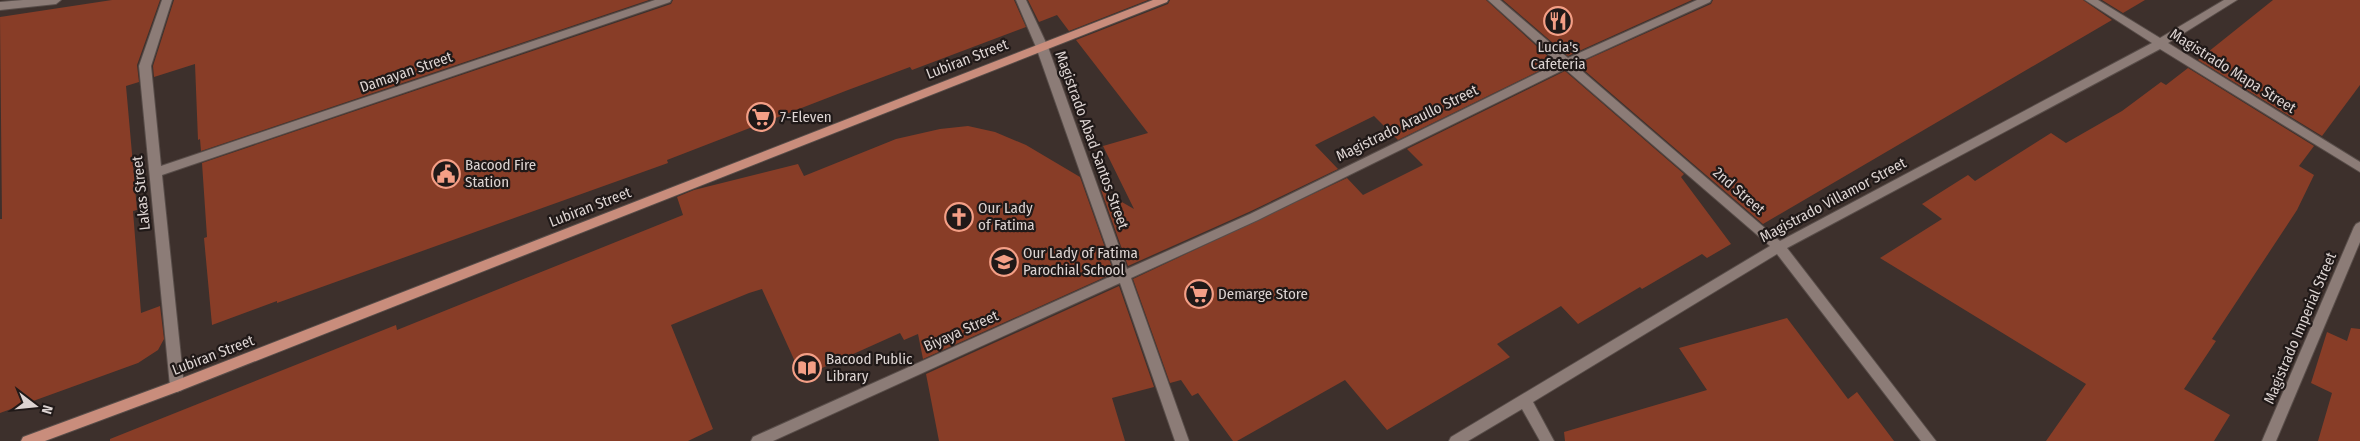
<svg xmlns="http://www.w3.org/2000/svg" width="2360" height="441" viewBox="0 0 2360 441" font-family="'Fira Sans Condensed',sans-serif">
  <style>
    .building { fill: #883d27 }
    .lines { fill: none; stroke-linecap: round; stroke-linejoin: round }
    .minor-casing { stroke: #584d49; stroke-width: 2 }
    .major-casing { stroke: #584d49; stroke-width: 2 }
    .minor { fill: #8c7c77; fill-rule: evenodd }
    .major { fill: #c98d7c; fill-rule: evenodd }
    .labels { text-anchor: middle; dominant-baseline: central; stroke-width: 4.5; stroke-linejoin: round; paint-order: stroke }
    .poi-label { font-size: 15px; fill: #ddd4d2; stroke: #201918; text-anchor: start }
    .street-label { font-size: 15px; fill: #ddd4d2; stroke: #201918 }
  </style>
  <rect width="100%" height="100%" fill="#3d302c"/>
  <!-- building -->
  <g class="building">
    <path d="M112,0H160L137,65L139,82L126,86L137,210L133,211L141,313L160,306L164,339L158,350L138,363L0,413V219H2L0,17Z"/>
    <path d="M174,0H649L201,151L200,139L198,140L195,64L154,77L153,66Z"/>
    <path d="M673,0H1014L1026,27L912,70L910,67L848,90L667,160L668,163L277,303V301L212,325L204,238L207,237L202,163L671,4Z"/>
    <path d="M1028,0H1148L1069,31L1057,15L1039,22Z"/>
    <path d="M1170,0H1486L1555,63L1398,140L1374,116L1315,145L1338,169L1249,212L1128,266L1101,190L1134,209L1103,146L1148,133L1076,40L1168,4Z"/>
    <path d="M1503,0H1692L1568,56Z"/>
    <path d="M1713,0H2083L2112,20L1763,224L1577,64L1711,4Z"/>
    <path d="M2102,0H2145L2123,13Z"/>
    <path d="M2273,0H2360V85L2322,136L2198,60Z"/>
    <path d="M2188,68L2314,146L2299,166L2314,175L2297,210L2212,339L2216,341L2184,389L2230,415L2214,441H2046L2086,384L1880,258L1942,219L1922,204L1968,175L1975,181L2051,133L2066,143L2122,111L2161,82L2166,85Z"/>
    <path d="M1565,71L1684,174L1681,177L1731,244L1707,258L1702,254L1642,289L1640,287L1578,324L1561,306L1497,344L1510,357L1387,430L1345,380L1237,441H1233L1198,393L1192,396L1181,380L1170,383L1133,279L1347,178L1363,195L1423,165L1407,149Z"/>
    <path d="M968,126L995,132L1026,145L1080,177L1114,273L923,359L918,334L904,340L900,333L802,377L762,289L749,293L671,325L713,429L688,441H110V439L396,325L397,330L683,215L677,197L694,190L798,164L804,176L896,139L940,129Z"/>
    <path d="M1119,286L1154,387L1112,398L1125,441H939L926,374Z"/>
    <path d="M1787,318L1848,399L1857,392L1894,441H1565L1564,432L1707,390L1679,348Z"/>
    <path d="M2351,328L2360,329V441H2318L2332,393L2311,383L2327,332L2347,341Z"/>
  </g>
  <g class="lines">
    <defs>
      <g id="minor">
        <path d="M23,0H61L56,4L0,10V2Z"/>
        <path d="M162,0H172L151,66L161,166L655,0H671L670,2L162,175L184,386L182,390L177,392L172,390L170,386L139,66Z"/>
        <path d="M1016,0H1026L1048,47L1127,269L1250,214L1558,63L1488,0H1500L1568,58L1697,0H1711L1710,2L1574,64L1780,241L2152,43L2085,0H2098L2160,38L2224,0H2237L2168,43L2360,162V172L2160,49L1787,248L1936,441H1921L1777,254L1533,402L1554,441H1540L1522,409L1468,441H1449L1451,437L1770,246L1565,69L1258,220L1131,278L1189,441H1175L1120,283L773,441H751L753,437L1116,274L1036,47Z"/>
        <path d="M2360,222V242L2276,441H2262L2354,227L2356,224Z"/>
      </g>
      <path id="major" d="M1153,0H1168L1167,2L182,390L45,441H21L23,437L172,382Z"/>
    </defs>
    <!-- minor casing -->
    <use href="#minor" class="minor-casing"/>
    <!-- major casing -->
    <use href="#major" class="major-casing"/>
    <!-- minor -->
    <use href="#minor" class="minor"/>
    <!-- major -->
    <use href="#major" class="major"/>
  </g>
  <!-- icons -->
  <defs>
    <symbol id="restaurant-ring" viewBox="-11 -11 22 22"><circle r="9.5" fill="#201918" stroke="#f49f86" stroke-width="1.5"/><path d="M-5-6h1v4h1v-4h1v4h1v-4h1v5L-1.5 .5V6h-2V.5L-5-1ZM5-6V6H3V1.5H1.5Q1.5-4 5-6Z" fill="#f49f86"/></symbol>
    <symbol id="supermarket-ring" viewBox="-11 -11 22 22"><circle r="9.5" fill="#201918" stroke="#f49f86" stroke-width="1.5"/><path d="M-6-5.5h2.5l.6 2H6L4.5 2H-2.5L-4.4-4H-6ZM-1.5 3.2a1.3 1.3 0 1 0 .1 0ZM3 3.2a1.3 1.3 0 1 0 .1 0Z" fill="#f49f86"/></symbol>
    <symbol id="civic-ring" viewBox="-11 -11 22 22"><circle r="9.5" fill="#201918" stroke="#f49f86" stroke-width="1.5"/><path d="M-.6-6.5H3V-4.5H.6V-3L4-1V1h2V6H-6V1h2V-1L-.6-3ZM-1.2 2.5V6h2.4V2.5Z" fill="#f49f86"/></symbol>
    <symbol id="church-ring" viewBox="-11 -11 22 22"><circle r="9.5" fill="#201918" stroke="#f49f86" stroke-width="1.5"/><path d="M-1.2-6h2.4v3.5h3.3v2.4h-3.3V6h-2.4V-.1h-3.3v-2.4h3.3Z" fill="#f49f86"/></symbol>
    <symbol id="school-ring" viewBox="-11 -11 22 22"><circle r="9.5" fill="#201918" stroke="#f49f86" stroke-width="1.5"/><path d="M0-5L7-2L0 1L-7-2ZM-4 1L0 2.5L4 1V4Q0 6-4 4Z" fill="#f49f86"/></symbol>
    <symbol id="library-ring" viewBox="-11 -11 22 22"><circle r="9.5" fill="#201918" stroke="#f49f86" stroke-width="1.5"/><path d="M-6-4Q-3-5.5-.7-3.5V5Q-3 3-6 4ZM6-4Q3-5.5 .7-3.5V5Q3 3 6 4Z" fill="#f49f86"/></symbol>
  </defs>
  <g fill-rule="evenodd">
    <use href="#restaurant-ring" x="1542" y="5" width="32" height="32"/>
    <use href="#supermarket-ring" x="745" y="101" width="32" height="32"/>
    <use href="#civic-ring" x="430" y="158" width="32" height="32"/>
    <use href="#church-ring" x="943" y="201" width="32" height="32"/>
    <use href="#school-ring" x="988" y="246" width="32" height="32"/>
    <use href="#supermarket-ring" x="1183" y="278" width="32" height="32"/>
    <use href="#library-ring" x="791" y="352" width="32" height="32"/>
  </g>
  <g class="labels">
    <!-- poi labels -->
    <g class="poi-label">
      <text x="1558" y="47" text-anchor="middle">Lucia's<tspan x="1558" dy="17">Cafeteria</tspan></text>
      <text x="780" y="117">7-Eleven</text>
      <text x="465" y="165">Bacood Fire<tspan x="465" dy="17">Station</tspan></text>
      <text x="978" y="208">Our Lady<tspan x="978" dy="17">of Fatima</tspan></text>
      <text x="1023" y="253">Our Lady of Fatima<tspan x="1023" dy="17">Parochial School</tspan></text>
      <text x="1218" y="294">Demarge Store</text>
      <text x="826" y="359">Bacood Public<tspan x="826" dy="17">Library</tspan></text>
    </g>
    <!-- street labels -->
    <g class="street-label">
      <text transform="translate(967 59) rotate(-21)">Lubiran Street</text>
      <text transform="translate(2233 71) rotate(32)">Magistrado Mapa Street</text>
      <text transform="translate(406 72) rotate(-19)">Damayan Street</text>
      <text transform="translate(1407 123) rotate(-26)">Magistrado Araullo Street</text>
      <text transform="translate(1092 140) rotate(70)">Magistrado Abad Santos Street</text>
      <text transform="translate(1739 191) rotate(41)">2nd Street</text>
      <text transform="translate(141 193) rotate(-96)">Lakas Street</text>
      <text transform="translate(1833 200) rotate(-28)">Magistrado Villamor Street</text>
      <text transform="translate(590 207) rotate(-21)">Lubiran Street</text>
      <text transform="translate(2300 328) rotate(-67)">Magistrado Imperial Street</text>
      <text transform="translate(961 331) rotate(-24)">Biyaya Street</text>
      <text transform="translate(213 355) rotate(-21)">Lubiran Street</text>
    </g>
  </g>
  <!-- north arrow -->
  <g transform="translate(35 406) rotate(106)" stroke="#201918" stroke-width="4" paint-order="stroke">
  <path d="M0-4L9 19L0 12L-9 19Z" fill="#ddd4d2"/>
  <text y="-8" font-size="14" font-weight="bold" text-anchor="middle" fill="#ddd4d2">N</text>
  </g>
</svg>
